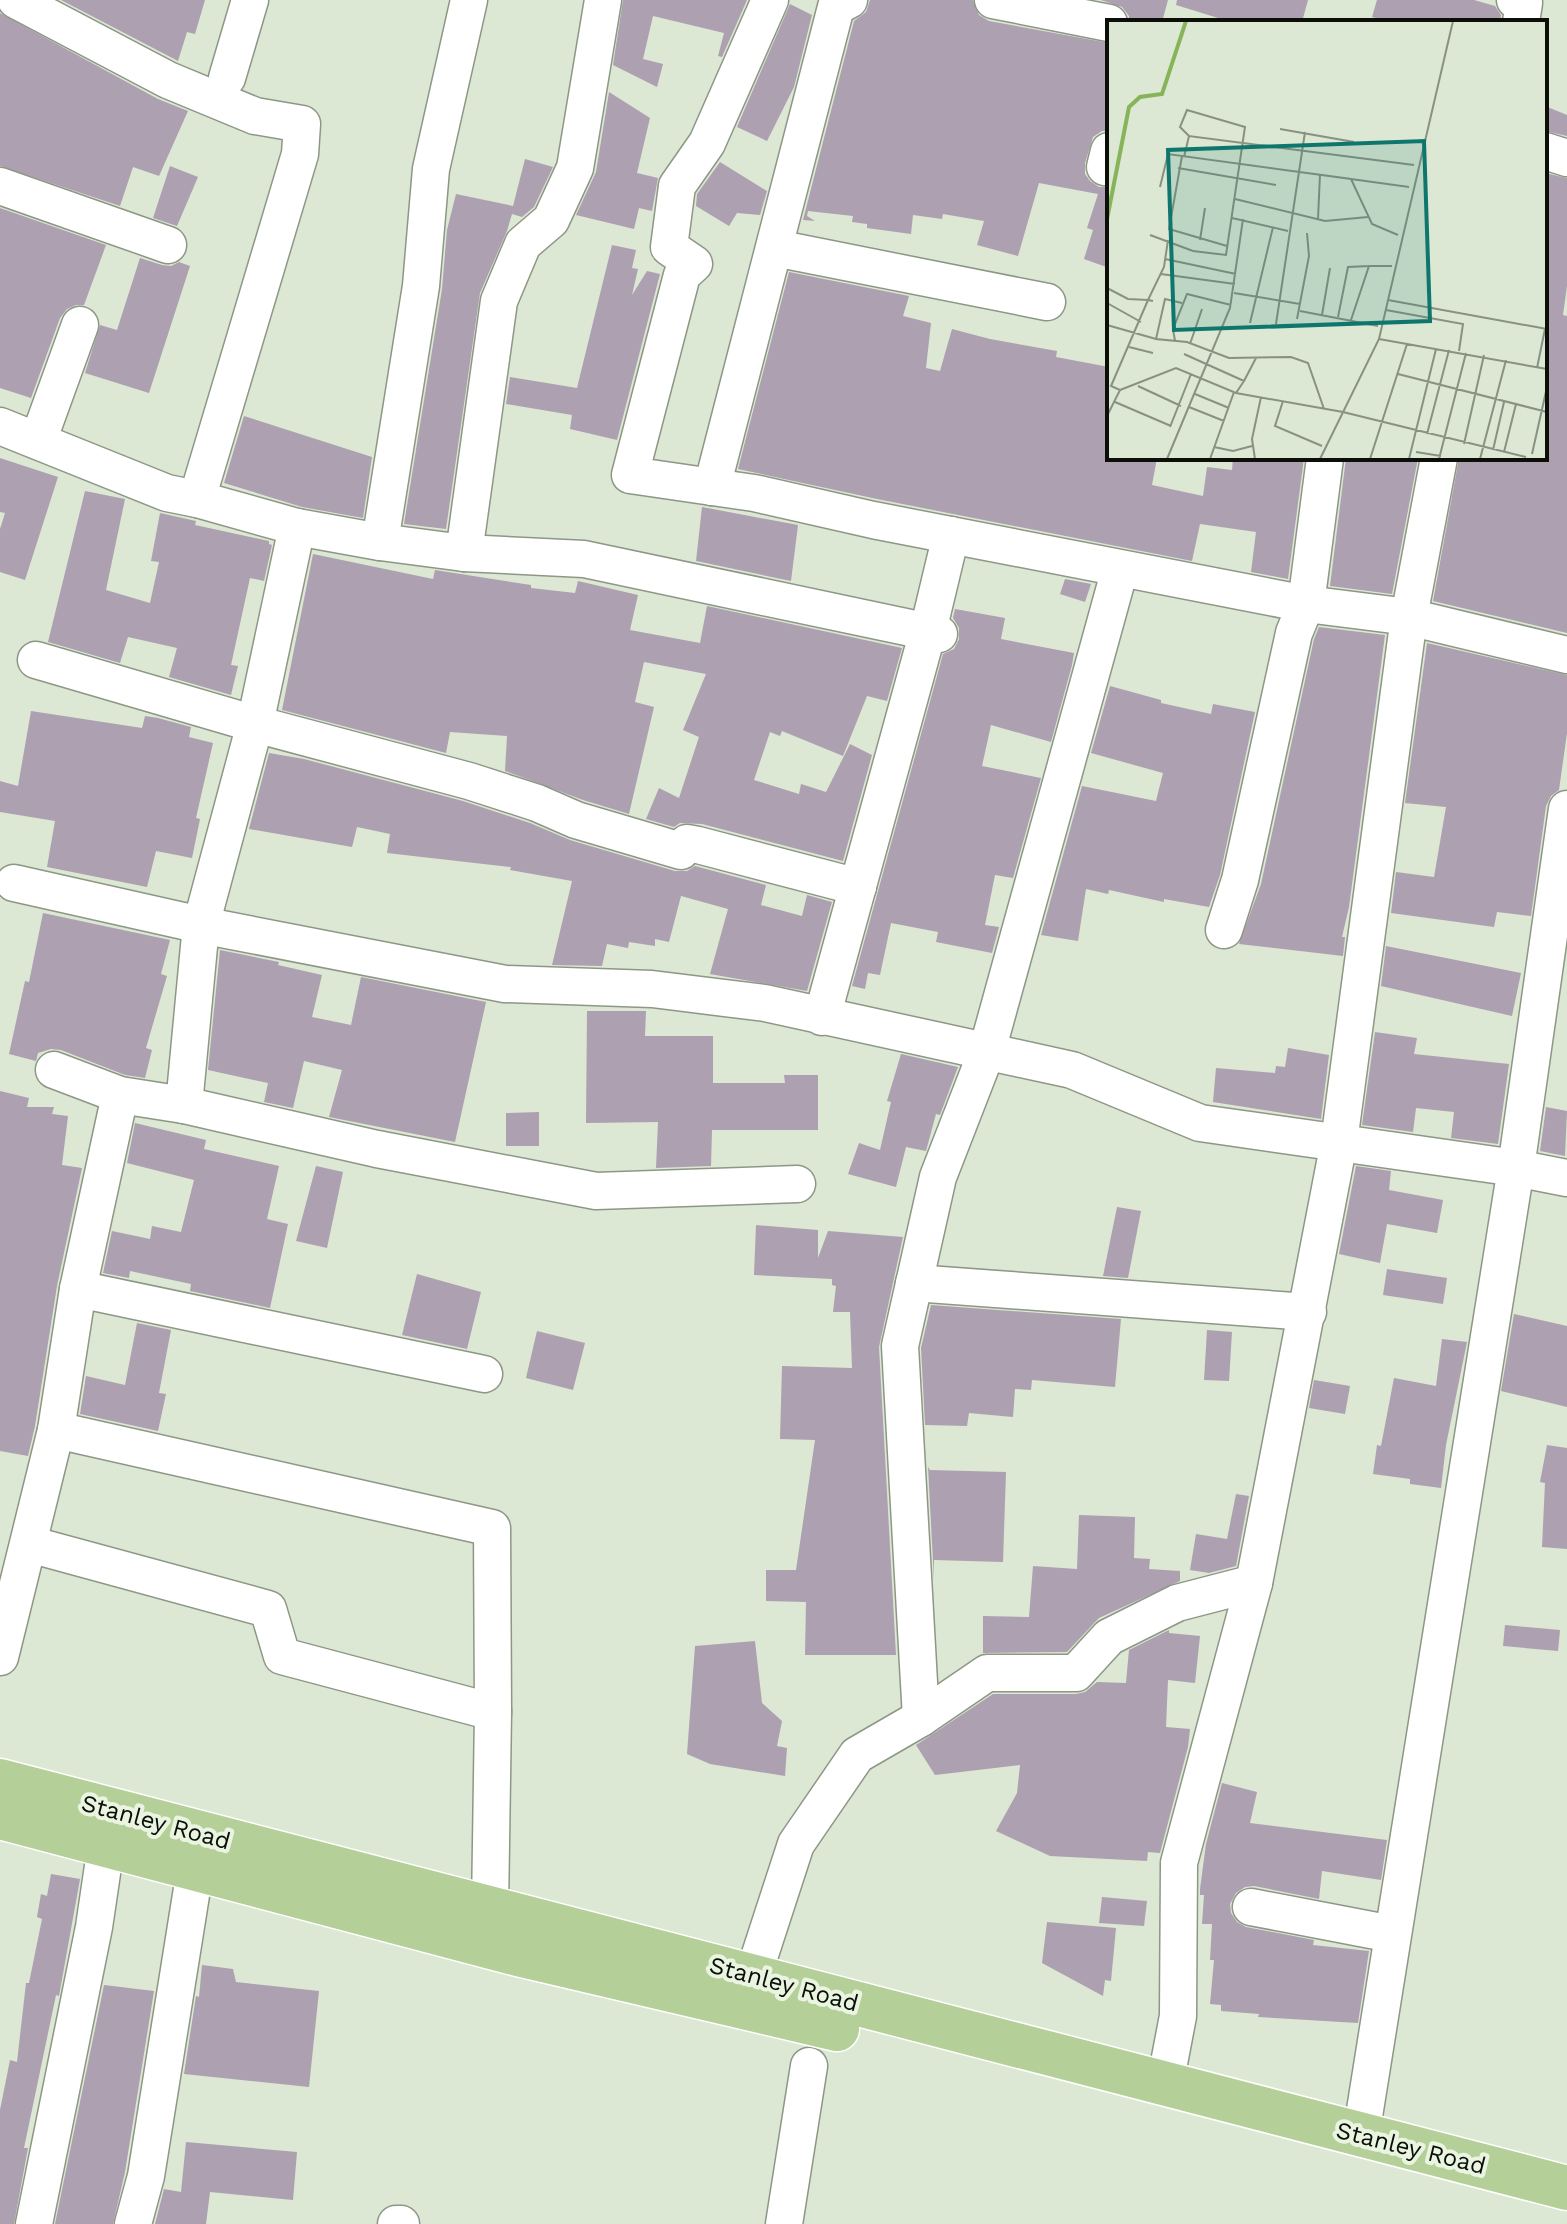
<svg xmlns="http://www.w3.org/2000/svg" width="1567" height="2224" viewBox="0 0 1567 2224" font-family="'Work Sans',sans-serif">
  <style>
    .building { fill: #ada0b1 }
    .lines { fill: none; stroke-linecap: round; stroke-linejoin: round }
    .minor-casing { stroke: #8d9785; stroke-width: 39 }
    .major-casing { stroke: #fff; stroke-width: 47 }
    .minor { stroke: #fff; stroke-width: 36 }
    .major { stroke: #b4cf98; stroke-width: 44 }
    .labels { text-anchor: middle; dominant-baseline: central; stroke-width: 8; stroke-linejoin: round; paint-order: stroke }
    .street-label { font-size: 24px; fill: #0b0f08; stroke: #e9f4e1 }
    .inset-river { fill: none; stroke: #87b459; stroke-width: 4 }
    .inset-road { fill: none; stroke: #889182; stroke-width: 2 }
    .view { fill: #0f766e; fill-opacity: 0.15; stroke: #0f766e; stroke-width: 4 }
    .inset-edge { fill: none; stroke: #0b0f08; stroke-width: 4 }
  </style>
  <rect width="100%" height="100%" fill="#dce7d4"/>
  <!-- building -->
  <g class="building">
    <path d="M61,0H205L195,34L187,32L178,61Z"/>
    <path d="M623,0H747L722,57L718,56L724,33L653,16L643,59L663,64L657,87L613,65Z"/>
    <path d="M870,0H973L979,15L989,21L1109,43V131H1102L1093,137L1085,163V174L1090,181L1099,187H1109V268L1084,259L1093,230L1087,228L1098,194L1039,183L1018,256L977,245L984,221L943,214L942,219L913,215L911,234L867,228V224L852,222L853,216L808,211L807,216L815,221L803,220L854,21L866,12Z"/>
    <path d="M1101,0H1168L1162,22H1129V16L1122,7Z"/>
    <path d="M1177,0H1308L1302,22H1231L1176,5Z"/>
    <path d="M1377,0H1474L1495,6L1501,15L1500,22H1390L1372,17Z"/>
    <path d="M790,4L812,15L794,87L767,141L737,127Z"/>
    <path d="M0,13L158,99L188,111L159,176L133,167L120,206L0,166Z"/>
    <path d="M609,92L650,118L637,173L658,178L652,211L639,208L634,229L576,215L596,172Z"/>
    <path d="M1545,106L1567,115V136L1545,131Z"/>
    <path d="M525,159L553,167L534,207L522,217L512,214L507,231L480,293L446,529L404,524L442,289L447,230L456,194L513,206Z"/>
    <path d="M720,162L767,191L760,215L737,213L729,226L696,206L697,194Z"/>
    <path d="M170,166L198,177L177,226L153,218Z"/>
    <path d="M1545,173L1567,178V286L1563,315L1567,316V633L1433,601L1459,458H1545Z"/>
    <path d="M0,208L106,245L84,305H76L67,309L60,318L31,398L0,388Z"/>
    <path d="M612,245L636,250L632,268L638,269L632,295L647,271L660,274L617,440L570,429L572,415L506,404L510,377L577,388Z"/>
    <path d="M140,258L162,265L171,266L179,262L190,266L149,393L85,373L100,325L117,330Z"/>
    <path d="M789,272L909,296L903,316L931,323L926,368L940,371L952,329L990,339L1057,351L1056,357L1109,367V458H1157L1152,485L1203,496L1207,467L1232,470L1233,458H1304L1288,579L1251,572L1256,532L1200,524L1192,561L877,499L738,469Z"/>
    <path d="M244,416L372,457L363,518L302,507L224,483Z"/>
    <path d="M0,458L58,477L25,580L0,572V529L5,513L0,512Z"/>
    <path d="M1346,458H1418L1392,594L1330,586Z"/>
    <path d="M85,491L125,499L106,590L150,603L159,562L151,561L160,513L196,521L195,525L269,541V544L272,545L264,581L250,578L231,665L238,666L231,695L169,677L177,648L128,637L120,663L48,642Z"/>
    <path d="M702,507L798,525L791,581L696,561Z"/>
    <path d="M313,554L433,579L435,570L531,585V588L575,593L578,581L638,595L630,630L700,643L707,606L902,648L887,701L867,696L843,756L782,731L780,736L770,732L754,780L799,794L801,784L826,792L850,744L872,755L843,861L702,824L680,823L674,827L646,819L659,788L679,798L699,737L683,730L706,674L644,662L635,702L654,707L629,814L583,800L505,771L507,736L450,732L446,753L282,710Z"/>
    <path d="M1065,579L1091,584L1085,602L1060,594Z"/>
    <path d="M955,609L1005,618L1001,639L1074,653L1072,665L1051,742L991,725L982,766L1041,778L1013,878L995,875L985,925L999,927L992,953L936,942L938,932L891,923L880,975L868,973L865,989L852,986L943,654L954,649L959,639V628L953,618Z"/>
    <path d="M1319,627L1385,635L1349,907L1342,937H1345L1343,956L1239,944L1261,884L1314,639Z"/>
    <path d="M1427,643L1567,675V733L1559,790L1551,796L1546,806L1531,916L1497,912L1494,927L1391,913L1396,872L1434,877L1446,807L1405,803Z"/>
    <path d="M1110,686L1161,700V703L1211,714L1213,704L1255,712L1220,875L1209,907L1164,899V902L1109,890L1108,894L1086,889L1078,941L1041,935L1082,786L1156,801L1163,773L1091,753Z"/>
    <path d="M31,711L142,728L145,716L158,718L191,727L189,737L213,743L196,818L200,819L192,858L156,851L147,887L47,867L55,821L0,812V781L18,786Z"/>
    <path d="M269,753L304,759L463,801L530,823L570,840L675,871H687L695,866L766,885L761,905L802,916L807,895L832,902L807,991L710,974L728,909L681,896L669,942L655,939V946L629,942L628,948L607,944L602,966L552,965L572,881L510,870L511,867L387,853L390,834L357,827L352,847L249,829Z"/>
    <path d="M43,913L170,940L161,974L167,976L146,1048L152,1050L145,1078L125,1075L61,1050L51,1049L38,1053L36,1061L9,1054L25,981L29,982Z"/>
    <path d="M1386,946L1521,973L1512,1016L1381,986Z"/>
    <path d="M220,950L279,962L278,965L322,975L312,1017L351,1025L361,977L486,1002L455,1142L329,1117L342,1070L304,1061L293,1108L264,1102L268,1083L208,1070Z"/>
    <path d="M587,1011H646L645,1036H713V1083H785L784,1075H818V1130H712L711,1166L656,1168L658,1122L586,1123Z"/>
    <path d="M1375,1032L1417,1038L1414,1054L1509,1064L1498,1144L1451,1138L1454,1112L1416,1108L1413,1132L1362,1125Z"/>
    <path d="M1288,1048L1329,1055L1321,1119L1213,1102L1216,1068L1275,1073L1276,1066L1285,1067Z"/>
    <path d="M901,1054L958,1067L940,1115L936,1114L926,1151L906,1147L896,1187L848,1174L859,1143L880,1150L891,1102L887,1101Z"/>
    <path d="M0,1091L29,1098L27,1107H54L52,1114L68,1116L62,1165L82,1168L57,1286L35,1426L28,1456L0,1451Z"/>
    <path d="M1546,1107L1567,1111L1565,1156L1540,1151Z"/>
    <path d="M539,1112V1146H506V1113Z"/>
    <path d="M135,1123L206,1140L204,1149L279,1166L267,1219L288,1224L270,1308L190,1291L191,1284L130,1271L129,1278L103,1273L112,1231L150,1239L152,1226L181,1232L194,1180L127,1163Z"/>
    <path d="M316,1166L343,1172L327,1248L296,1241Z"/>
    <path d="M1356,1166L1391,1171L1389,1190L1443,1200L1437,1233L1387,1224L1380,1263L1339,1254Z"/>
    <path d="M1117,1207L1141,1211L1128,1278L1103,1276Z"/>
    <path d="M756,1225L818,1230V1258L828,1231L903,1237L879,1347L896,1655H805L806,1602L766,1601V1570H796L815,1440L780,1439L782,1366L852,1368L850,1312H833L836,1286L832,1285V1279L754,1275Z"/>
    <path d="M1387,1269L1447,1278L1443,1304L1383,1295Z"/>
    <path d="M417,1274L481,1292L467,1349L402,1335Z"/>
    <path d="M931,1305L1121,1319L1115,1387L1032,1380L1031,1390L1015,1389L1013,1417L969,1413L967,1426L925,1425L921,1348Z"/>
    <path d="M1514,1314L1567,1326V1407L1501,1391Z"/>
    <path d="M137,1323L171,1330L159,1393L166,1394L158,1431L80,1414L86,1376L125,1385Z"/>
    <path d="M1207,1330L1232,1332L1229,1381L1204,1380Z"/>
    <path d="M537,1331L585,1343L573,1390L526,1378Z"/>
    <path d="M1442,1339L1467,1342L1446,1445L1441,1488L1410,1484V1479L1373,1474L1377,1445L1381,1446L1394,1378L1436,1386Z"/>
    <path d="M1314,1380L1350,1386L1345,1414L1309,1408Z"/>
    <path d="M1547,1445L1567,1448V1549L1542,1547L1545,1483L1540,1482Z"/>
    <path d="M928,1467L930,1470L1006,1472L1003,1562L934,1560V1580Z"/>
    <path d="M1236,1494L1249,1496L1236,1566L1209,1573L1190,1570L1196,1534L1227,1539Z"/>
    <path d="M1079,1515L1135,1517L1134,1558L1150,1559L1149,1569L1180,1571V1581L1099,1618L1067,1652L983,1653V1616L1029,1617L1033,1566L1077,1569Z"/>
    <path d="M1505,1625L1560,1630L1558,1651L1503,1646Z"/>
    <path d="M1169,1630V1633L1200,1636L1195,1683L1168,1680L1166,1727L1190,1729L1188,1747L1160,1853L1148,1852L1147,1861L1050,1856L996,1831L1017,1793L1020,1765L935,1775L916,1745L993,1694H1076L1085,1692L1097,1682L1126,1683L1129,1650Z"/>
    <path d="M755,1641L762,1703L782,1721L777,1746L787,1748L785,1776L710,1764L687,1754L695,1646Z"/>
    <path d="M1222,1783L1257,1792L1250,1823L1387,1840L1381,1880L1322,1871L1319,1899L1254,1886L1245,1887L1236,1893L1230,1904L1231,1913L1237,1922L1246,1927L1314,1940L1313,1945L1369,1951L1358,2023L1258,2017L1259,2014L1221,2011V2005L1210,2004L1214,1960H1210L1212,1924H1202L1204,1895H1200V1889L1206,1844Z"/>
    <path d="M51,1874L80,1879L59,1996L56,1995L24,2148H28L14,2224H0V2110L10,2060L17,2062L26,1983H29L42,1919L37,1917L41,1894L47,1896Z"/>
    <path d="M1102,1897L1147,1901L1144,1926L1099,1923Z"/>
    <path d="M1047,1922L1116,1928L1111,1981L1105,1980L1103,1996L1042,1963Z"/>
    <path d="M202,1965L233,1969L236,1982L319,1991L309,2087L184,2074L196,1996L199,1997Z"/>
    <path d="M104,1985L154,1991L125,2172L113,2224H55Z"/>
    <path d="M186,2142L297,2152L293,2200L210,2192L206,2224H155L164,2189L181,2192Z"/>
  </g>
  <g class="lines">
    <defs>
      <g id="minor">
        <path d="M16,0L168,80L255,116L302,124L300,154L197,499"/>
        <path d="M770,0L707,143L677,186L669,247L694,264L682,275L630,475L754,493L873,520L1306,604L1409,617L1567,655"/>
        <path d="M993,0L1109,23"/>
        <path d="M1515,0L1524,3L1521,22"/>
        <path d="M227,78L250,0"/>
        <path d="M1545,151L1567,158"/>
        <path d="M1105,167L1109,151"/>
        <path d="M0,186L168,245"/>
        <path d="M775,248L1047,302"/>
        <path d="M0,426L167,493L197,499L297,527L380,542L464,553L584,559L939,634"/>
        <path d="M38,441L80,325"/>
        <path d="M712,487L836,7L849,0"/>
        <path d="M380,542L421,286L431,169L469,0"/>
        <path d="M464,553L499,301L523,244L551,220L575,168L603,0"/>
        <path d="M36,660L255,724L469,781L537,803L576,820L681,851L687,843L698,845L858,887"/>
        <path d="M14,883L201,925L505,984L652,989L765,1003L1072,1070L1200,1123L1516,1168L1567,1178"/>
        <path d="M1224,930L1240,880L1294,633L1306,604L1325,458"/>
        <path d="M822,1017L928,631L951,535"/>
        <path d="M54,1070L120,1095L184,1105L377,1149L596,1191L797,1184"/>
        <path d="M184,1105L201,925L255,724L297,527"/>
        <path d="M914,1283L1308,1312"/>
        <path d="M78,1289L484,1374"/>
        <path d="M56,1430L492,1528L493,1712"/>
        <path d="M29,1544L268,1609L282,1656L493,1712L490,1909"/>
        <path d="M0,1657L56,1430L78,1289L120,1095"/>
        <path d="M921,1718L900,1346L938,1177L987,1051L1120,569"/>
        <path d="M1251,1907L1392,1934"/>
        <path d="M753,1976L796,1844L857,1755L921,1718L987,1673H1076L1109,1637L1177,1603L1254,1583L1339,1142L1409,617L1439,458"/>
        <path d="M1165,2084L1178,2016L1179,1863L1254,1583"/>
        <path d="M1361,2135L1516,1168L1567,809"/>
        <path d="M34,2224L94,1927L106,1846"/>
        <path d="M133,2224L146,2176L195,1870"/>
        <path d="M396,2224H401"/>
        <path d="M784,2224L809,2066"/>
      </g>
      <g id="major">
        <path d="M0,1781L1567,2188"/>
        <path d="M0,1817L518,1954L837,2029"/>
      </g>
    </defs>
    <!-- minor casing -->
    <use href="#minor" class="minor-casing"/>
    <!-- major casing -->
    <use href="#major" class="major-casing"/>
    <!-- minor -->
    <use href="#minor" class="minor"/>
    <!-- major -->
    <use href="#major" class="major"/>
  </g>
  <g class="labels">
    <!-- street labels -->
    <g class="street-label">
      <text transform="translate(156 1822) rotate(15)">Stanley Road</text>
      <text transform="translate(784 1984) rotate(15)">Stanley Road</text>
      <text transform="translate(1411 2148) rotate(14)">Stanley Road</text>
    </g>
  </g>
  <!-- overview -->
  <g transform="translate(1107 20)">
    <rect width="440" height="440" fill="#dce7d4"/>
    <path class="inset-river" d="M0,199L22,87L33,77L55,74L79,1"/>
    <path class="inset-road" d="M173,109L247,122M75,136L62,209L120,226M77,137L82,116L307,145M71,148L169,165M244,159L302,167M53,167L61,134L244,159L265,204L291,215M128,179L218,201L261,197M125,198L181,211M211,199L213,154M43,215L86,231L119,235L138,107L80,90L73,107L82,116M93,220L98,188M58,239L129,254M54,254L128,264M0,268L21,279L41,280L57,247L61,220M127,273L193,284M281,280L440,309M0,283L34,302M75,283L58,279L49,319L80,322L122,338L184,337L201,343L217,389M279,290L356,304L352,331M193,291L271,306M215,295L223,248M231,297L241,247L262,246M190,299L202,236L200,213M244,300L262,246H285M143,303L166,207M169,304L198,112M0,305L49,319M272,319L440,349M68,321L66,309L80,274L124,285M83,324L95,289M22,327L46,333M77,334L137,361L129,373M430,348L438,309M291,354L440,392M137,361L149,338M31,366L74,386M13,370L69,348L129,373L236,392L419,437M88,374L122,388M176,381L168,406L215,426M8,382L64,406M82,387L117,401M0,396L13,370L4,366L41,280L46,281M63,407L84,354M320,414L342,330M357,424L377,335M107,427L126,431L145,426M386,430L397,382M309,432L334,436M397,432L409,384M425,434L440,367M60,439L123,288L136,199M103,439L127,372M148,439L145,419L154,377M213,439L272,319L346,1M263,439L300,324M302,439L329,329M332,439L359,333M373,439L399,340"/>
    <path class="view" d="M317,121L323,301L67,310L61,130Z"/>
    <rect width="440" height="440" class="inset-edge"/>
  </g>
</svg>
